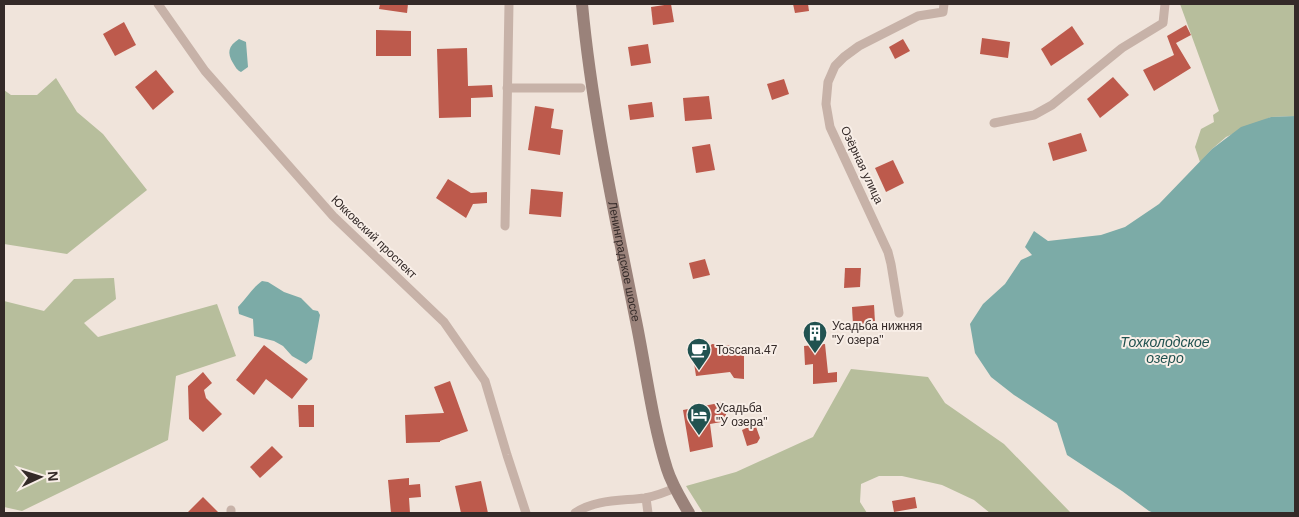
<svg xmlns="http://www.w3.org/2000/svg" width="1299" height="517" viewBox="0 0 1299 517" font-family="Helvetica,sans-serif">
  <style>
    .green { fill: #b7be9c }
    .water { fill: #7caba7 }
    .building { fill: #bd5a4c }
    .lines { fill: none; stroke-linecap: round; stroke-linejoin: round }
    .street { stroke: #c7b2a8; stroke-width: 9 }
    .secondary { stroke: #9a827a; stroke-width: 12 }
    .labels { text-anchor: middle; dominant-baseline: central; stroke-width: 4; stroke-linejoin: round; paint-order: stroke }
    .street-label { font-size: 12px; fill: #342a28; stroke: #f8eee7 }
    .poi-label { font-size: 12px; fill: #342a28; stroke: #f8eee7; text-anchor: start }
    .water-label { font-size: 14px; font-style: italic; fill: #215250; stroke: #f8eee7 }
  </style>
  <rect width="100%" height="100%" fill="#f0e4db"/>
  <!-- green -->
  <g class="green">
    <path d="M1180,4H1295V116L1271,117L1226,137L1212,149L1200,162L1195,147L1201,129L1214,122L1213,115L1219,111Z"/>
    <path d="M56,78L77,112L103,134L147,190L67,254L4,244V90L11,95H37Z"/>
    <path d="M114,278L116,299L84,323L98,337L217,304L236,356L176,376L168,440L22,511L4,507V301L44,311L74,279Z"/>
    <path d="M851,369L928,377L945,403L1004,444L1071,513H990L974,500L942,485L902,476H879L861,484L860,502L867,513H703L686,486L736,472L813,437Z"/>
  </g>
  <!-- water -->
  <g class="water">
    <path d="M239,39L246,42L248,67L241,72C237,70 236,68 233,63C227,53 228,46 239,39Z"/>
    <path d="M1295,116V513H1154L1149,511L1122,491L1067,455L1057,423L1014,395L991,377L975,353L970,324L983,304L1005,284L1021,260L1032,255L1025,247L1034,231L1048,241L1101,235L1125,227L1159,204L1212,149L1241,127L1271,117Z"/>
    <path d="M262,281L268,282L284,292L301,298L313,310L318,311L320,315L312,359L306,364L292,356L283,346L274,341L254,336L253,319L239,314L238,307C247,298 252,288 262,281Z"/>
  </g>
  <!-- building -->
  <g class="building">
    <path d="M380,4H408L407,13L379,9Z"/>
    <path d="M671,4L674,22L653,25L651,7Z"/>
    <path d="M793,4H808L809,11L795,13Z"/>
    <path d="M124,22L136,45L115,56L103,34Z"/>
    <path d="M1186,25L1191,35L1176,43L1191,68L1154,91L1143,70L1174,55L1167,36Z"/>
    <path d="M1072,26L1084,44L1051,66L1041,49Z"/>
    <path d="M376,30L411,31V56H376Z"/>
    <path d="M982,38L1010,42L1008,58L980,54Z"/>
    <path d="M903,39L910,51L895,59L889,47Z"/>
    <path d="M648,44L651,63L631,66L628,47Z"/>
    <path d="M467,48L468,86L492,85L493,97L471,98V117L439,118L437,49Z"/>
    <path d="M156,70L174,92L153,110L135,87Z"/>
    <path d="M1113,77L1129,95L1100,118L1087,99Z"/>
    <path d="M784,79L789,94L772,100L767,84Z"/>
    <path d="M709,96L712,119L685,121L683,98Z"/>
    <path d="M652,102L654,117L630,120L628,105Z"/>
    <path d="M535,106L554,109L551,128L563,130L560,155L528,150Z"/>
    <path d="M1081,133L1087,151L1053,161L1048,143Z"/>
    <path d="M710,144L715,170L696,173L692,147Z"/>
    <path d="M893,160L904,183L886,192L875,168Z"/>
    <path d="M448,179L471,193L487,192V203L473,204L466,218L436,198Z"/>
    <path d="M531,189L563,192L561,217L529,214Z"/>
    <path d="M705,259L710,275L693,279L689,263Z"/>
    <path d="M845,268H861L860,287L844,288Z"/>
    <path d="M874,305L875,322L853,325L852,307Z"/>
    <path d="M712,344L744,347V379L734,378L730,372L696,376L694,363L698,359L697,351L706,350Z"/>
    <path d="M825,344L828,373L837,372V382L813,384V364L805,365L804,346Z"/>
    <path d="M264,345L308,379L292,399L266,379L254,395L236,380Z"/>
    <path d="M203,372L212,383L204,390L206,398L222,414L203,432L189,419L188,386Z"/>
    <path d="M450,381L468,431L440,441V442L406,443L405,415L444,413L434,387Z"/>
    <path d="M724,402L727,421L710,424L713,447L690,452L683,410Z"/>
    <path d="M298,405H314V427H299Z"/>
    <path d="M755,424L760,438L757,443L747,446L742,430Z"/>
    <path d="M272,446L283,457L260,478L250,467Z"/>
    <path d="M409,478V485L420,484L421,497L409,498L410,513H391L388,480Z"/>
    <path d="M481,481L488,513H461L455,486Z"/>
    <path d="M203,497L219,513H187Z"/>
    <path d="M915,497L917,508L894,512L892,501Z"/>
  </g>
  <g class="lines">
    <!-- street -->
    <g class="street">
      <path d="M158,4L205,71L333,216L444,322L485,381L507,455L526,513"/>
      <path d="M507,88H581"/>
      <path d="M994,123L1034,115L1052,105L1122,48L1163,23L1165,4"/>
      <path d="M505,226L509,4"/>
      <path d="M899,313L891,264L888,252L830,127L826,104L828,82L835,66L844,57L859,46L918,16L943,12L944,4"/>
      <path d="M646,498L648,513"/>
      <path d="M231,513V510"/>
      <path d="M575,513C595,499 622,501 645,498C655,496 666,492 675,488"/>
    </g>
    <!-- secondary -->
    <path class="secondary" id="s1" d="M582,4C592,111 615,216 636,321C646,370 652,421 667,469C672,485 681,499 689,513"/>
  </g>
  <!-- icons -->
  <defs>
    <symbol id="building-pin" viewBox="-11 -11 22 30"><path d="M0 17L-7.5 6A9.5 9.5 0 1 1 7.5 6Z" fill="#215250" stroke="#f8eee7"/><path d="M-4-6H4V6H1V3H-1V6H-4ZM-2.5-4.3h1.7v1.8h-1.7ZM.8-4.3h1.7v1.8H.8ZM-2.5-1h1.7V.8h-1.7ZM.8-1h1.7V.8H.8Z" fill="#fff"/></symbol>
    <symbol id="cafe-pin" viewBox="-11 -11 22 30"><path d="M0 17L-7.5 6A9.5 9.5 0 1 1 7.5 6Z" fill="#215250" stroke="#f8eee7"/><path d="M-5.5-4.5H6V0H3Q3 3.5 0 3.5H-2.5Q-5.5 3.5-5.5 0ZM3-3.2v2h1.7v-2ZM-6 4.5H4V6H-6Z" fill="#fff"/></symbol>
    <symbol id="hotel-pin" viewBox="-11 -11 22 30"><path d="M0 17L-7.5 6A9.5 9.5 0 1 1 7.5 6Z" fill="#215250" stroke="#f8eee7"/><path d="M-6-4.5h1.5V1H6V5H4.5V3h-9V5H-6ZM-4 0a1.8 1.8 0 1 1 3.6 0ZM.5 0V-2.5h3Q6-2.5 6 0Z" fill="#fff"/></symbol>
  </defs>
  <g fill-rule="evenodd">
    <use href="#building-pin" x="801" y="319" width="28" height="38"/>
    <use href="#cafe-pin" x="685" y="336" width="28" height="38"/>
    <use href="#hotel-pin" x="685" y="401" width="28" height="38"/>
  </g>
  <g class="labels">
    <!-- street labels -->
    <g class="street-label">
      <text transform="translate(862 165) rotate(65)">Озёрная улица</text>
      <text transform="translate(374 237) rotate(44)">Юкковский проспект</text>
      <text stroke="none"><textPath href="#s1" startOffset="261">Ленинградское шоссе</textPath></text>
    </g>
    <!-- poi labels -->
    <g class="poi-label">
      <text x="832" y="326">Усадьба нижняя<tspan x="832" dy="14">"У озера"</tspan></text>
      <text x="716" y="350">Toscana.47</text>
      <text x="716" y="408">Усадьба<tspan x="716" dy="14">"У озера"</tspan></text>
    </g>
    <!-- water labels -->
    <g class="water-label">
      <text x="1165" y="342">Тохколодское<tspan x="1165" dy="16">озеро</tspan></text>
    </g>
  </g>
  <!-- border -->
  <rect width="1299" height="517" fill="none" stroke="#342a28" stroke-width="10"/>
  <!-- north arrow -->
  <g transform="translate(40 477) rotate(86)" stroke="#f8eee7" stroke-width="4" paint-order="stroke">
  <path d="M0-4L9 19L0 12L-9 19Z" fill="#342a28"/>
  <text y="-8" font-size="14" font-weight="bold" text-anchor="middle" fill="#342a28">N</text>
  </g>
</svg>
